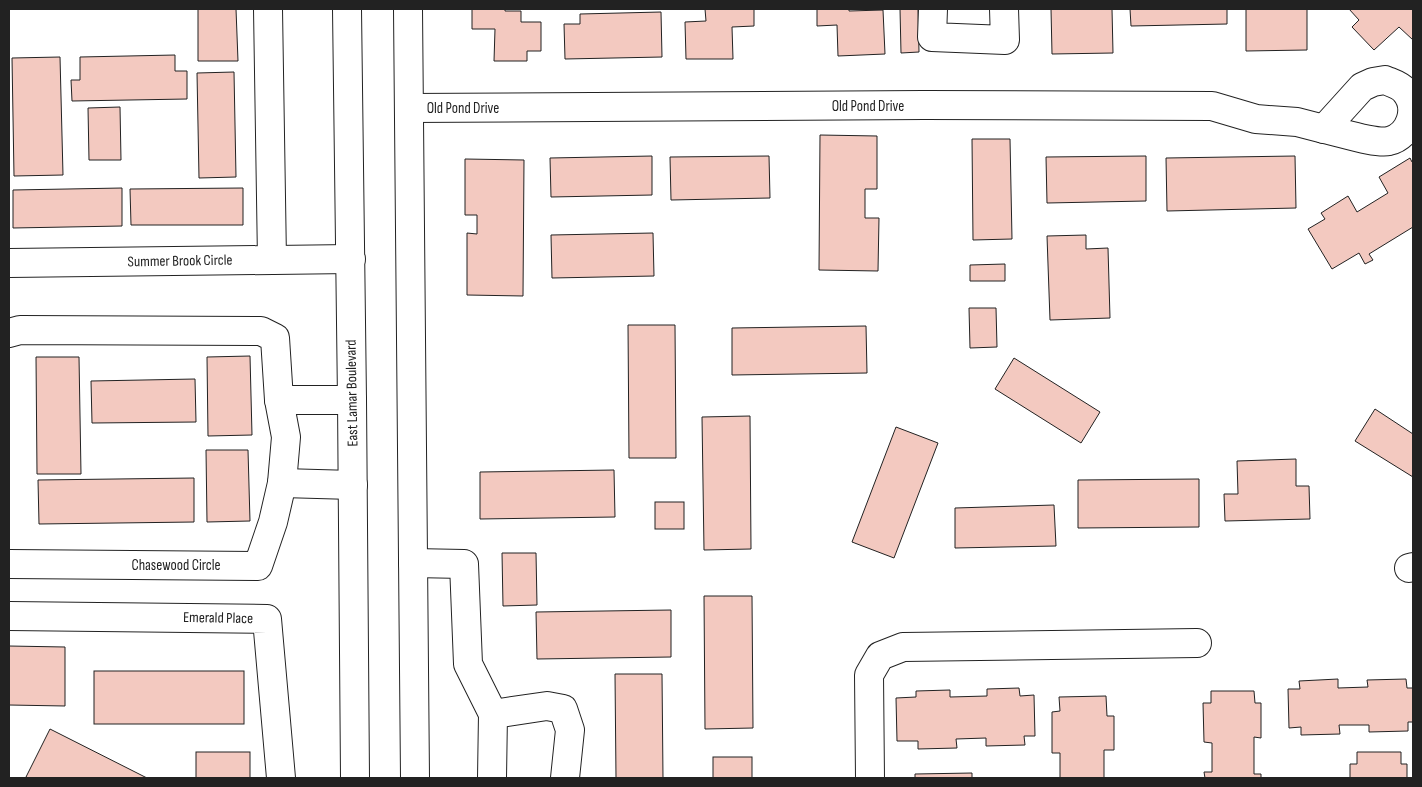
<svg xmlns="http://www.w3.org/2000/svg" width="1422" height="787" viewBox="0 0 1422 787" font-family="'Sofia Sans Condensed',sans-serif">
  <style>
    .building { fill: #f3c9c0; stroke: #222 }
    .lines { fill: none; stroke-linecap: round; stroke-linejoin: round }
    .minor-casing { stroke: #222; stroke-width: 30 }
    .major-casing { stroke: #222; stroke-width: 30 }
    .minor { stroke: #fff; stroke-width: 28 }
    .major { stroke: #fff; stroke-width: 28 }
    .labels { text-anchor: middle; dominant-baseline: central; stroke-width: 4; stroke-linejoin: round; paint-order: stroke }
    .street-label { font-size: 15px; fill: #222; stroke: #fff }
  </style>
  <rect width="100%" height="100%" fill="#fff"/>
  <!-- building -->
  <g class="building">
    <path d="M198,9H236L238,61H198Z"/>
    <path d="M472,9H505V11H521V22H541V51H527V61H494L495,29H472Z"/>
    <path d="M705,9H754V26L732,27L733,59H686L685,22L706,21Z"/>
    <path d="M817,9H849V11L883,10L885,54L838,56L837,25L817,26Z"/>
    <path d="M900,9H918L919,52L901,53Z"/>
    <path d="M1051,9H1112L1113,53L1052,54Z"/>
    <path d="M1130,9H1227V24L1131,26Z"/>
    <path d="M1246,9H1307V50L1246,51Z"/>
    <path d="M1349,9H1413V40L1399,27L1374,50L1352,27L1359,20Z"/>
    <path d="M661,12L662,57L565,59L564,24H580V14Z"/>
    <path d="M175,55V71H187V99L72,101L71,80H80V57Z"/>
    <path d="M60,57L63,175L14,176L12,58Z"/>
    <path d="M234,72L236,177L199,178L197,73Z"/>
    <path d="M120,107L121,160H89L88,108Z"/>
    <path d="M820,135L877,136V189H865V218H879L878,271L819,270Z"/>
    <path d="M972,139H1010L1012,239L973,240Z"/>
    <path d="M652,156V195L551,197L550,158Z"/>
    <path d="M769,156L770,198L671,200L670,157Z"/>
    <path d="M1146,156V201L1047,203L1046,157Z"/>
    <path d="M1295,156L1296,208L1167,211L1166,158Z"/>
    <path d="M1410,158L1412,162L1413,161V227L1369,254L1373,260L1365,264L1359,253L1332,269L1308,229L1325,219L1321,213L1348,196L1357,212L1388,193L1379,177Z"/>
    <path d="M465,159L524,160L523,296L467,295V233L477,234V215H465Z"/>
    <path d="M122,188V226L13,228V190Z"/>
    <path d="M243,188V225H131L130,189Z"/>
    <path d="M653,233L654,276L552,278L551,235Z"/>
    <path d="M1086,235V249L1108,248L1110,318L1050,320L1047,236Z"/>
    <path d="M1005,264V281H970V265Z"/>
    <path d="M969,308H996L997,347L970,348Z"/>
    <path d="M628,325H675L676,458H629Z"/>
    <path d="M866,326L867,373L732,375V328Z"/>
    <path d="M250,356L252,435L208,436L207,357Z"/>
    <path d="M36,357H79L81,474H37Z"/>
    <path d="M1014,358L1100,412L1081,443L995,389Z"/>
    <path d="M195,379L196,422L92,423L91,381Z"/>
    <path d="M1375,409L1413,434V477L1355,441Z"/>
    <path d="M750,416L751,549L704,550L702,417Z"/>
    <path d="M896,427L938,443L894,558L852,542Z"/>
    <path d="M206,450H248L250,521L207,522Z"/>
    <path d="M1296,459V486H1309L1310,519L1225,521L1224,494H1238L1237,461Z"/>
    <path d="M614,470L615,517L480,519V472Z"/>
    <path d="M194,478V522L39,524L38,480Z"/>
    <path d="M1199,479V527L1078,528V480Z"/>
    <rect x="655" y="502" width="29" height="27"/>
    <path d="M1054,505L1056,546L955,548V508Z"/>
    <path d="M502,553H536L537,605L503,606Z"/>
    <path d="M704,596H752L753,728L705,729Z"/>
    <path d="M671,610V657L537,659L536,612Z"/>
    <path d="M9,646L65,647V706L9,705Z"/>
    <rect x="94" y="671" width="150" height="53"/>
    <path d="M615,674H662L663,778H616Z"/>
    <path d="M1338,679V688L1368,687L1367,680L1406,679L1407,688H1413V722H1408V731L1369,732V725H1339L1340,734L1301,735V727L1289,728L1288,689H1300L1299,681Z"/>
    <path d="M1019,688L1020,696L1034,695L1035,736H1024L1025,745L986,746V738L956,739L957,748L918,749V741H897L896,698L916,697V691L950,690V697L987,696V689Z"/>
    <path d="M1211,691H1254L1255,703H1261V738L1254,737V774H1261V778H1205L1204,772H1212V743L1204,742L1203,703H1211Z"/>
    <path d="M1106,696L1107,716H1114V750H1104V778H1060V753H1052V712L1060,711L1059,697Z"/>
    <path d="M50,729L147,778H29L26,777Z"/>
    <rect x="196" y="752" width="54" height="26"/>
    <path d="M1357,752H1401V764H1407V778H1350V764H1357Z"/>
    <rect x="713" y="757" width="39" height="21"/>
    <path d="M972,773V778H915V774Z"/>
  </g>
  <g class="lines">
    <defs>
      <g id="minor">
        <path d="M268,9L272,260"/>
        <path d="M933,9L932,37L1005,40L1004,9"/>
        <path d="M1385,80C1392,83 1400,85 1405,91C1420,108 1410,136 1389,141C1375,144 1340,132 1324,129L1362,87L1373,82Z"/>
        <path d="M409,108L924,105L1212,106L1256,119L1297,122L1324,129"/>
        <path d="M9,263L351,259"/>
        <path d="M9,333L20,330L261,331L275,338L279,400L286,437L282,483L273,522L258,566L9,564"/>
        <path d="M279,400H352"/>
        <path d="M282,483L353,485"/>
        <path d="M413,563L464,564L468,664L493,714L492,778"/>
        <path d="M1409,568L1413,567"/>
        <path d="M9,616L267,619L281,778"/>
        <path d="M493,714L547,706L563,709L570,730L565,778"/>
        <path d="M870,778L869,675L880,656L903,647L1197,643"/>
      </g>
      <g id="major">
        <path d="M347,9L352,400L355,778"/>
        <path d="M408,9L415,778"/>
      </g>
    </defs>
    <!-- minor casing -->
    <use href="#minor" class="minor-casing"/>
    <!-- major casing -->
    <use href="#major" class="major-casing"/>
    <!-- minor -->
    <use href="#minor" class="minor"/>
    <!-- major -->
    <use href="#major" class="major"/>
  </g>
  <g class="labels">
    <!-- street labels -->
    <g class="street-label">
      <text x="868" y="106">Old Pond Drive</text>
      <text x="463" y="108">Old Pond Drive</text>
      <text transform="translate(180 261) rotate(-1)">Summer Brook Circle</text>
      <text transform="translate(352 393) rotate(-91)">East Lamar Boulevard</text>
      <text x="176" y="565">Chasewood Circle</text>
      <text transform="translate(218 618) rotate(1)">Emerald Place</text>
    </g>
  </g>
  <!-- border -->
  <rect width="1422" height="787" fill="none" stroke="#222222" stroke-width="20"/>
</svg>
